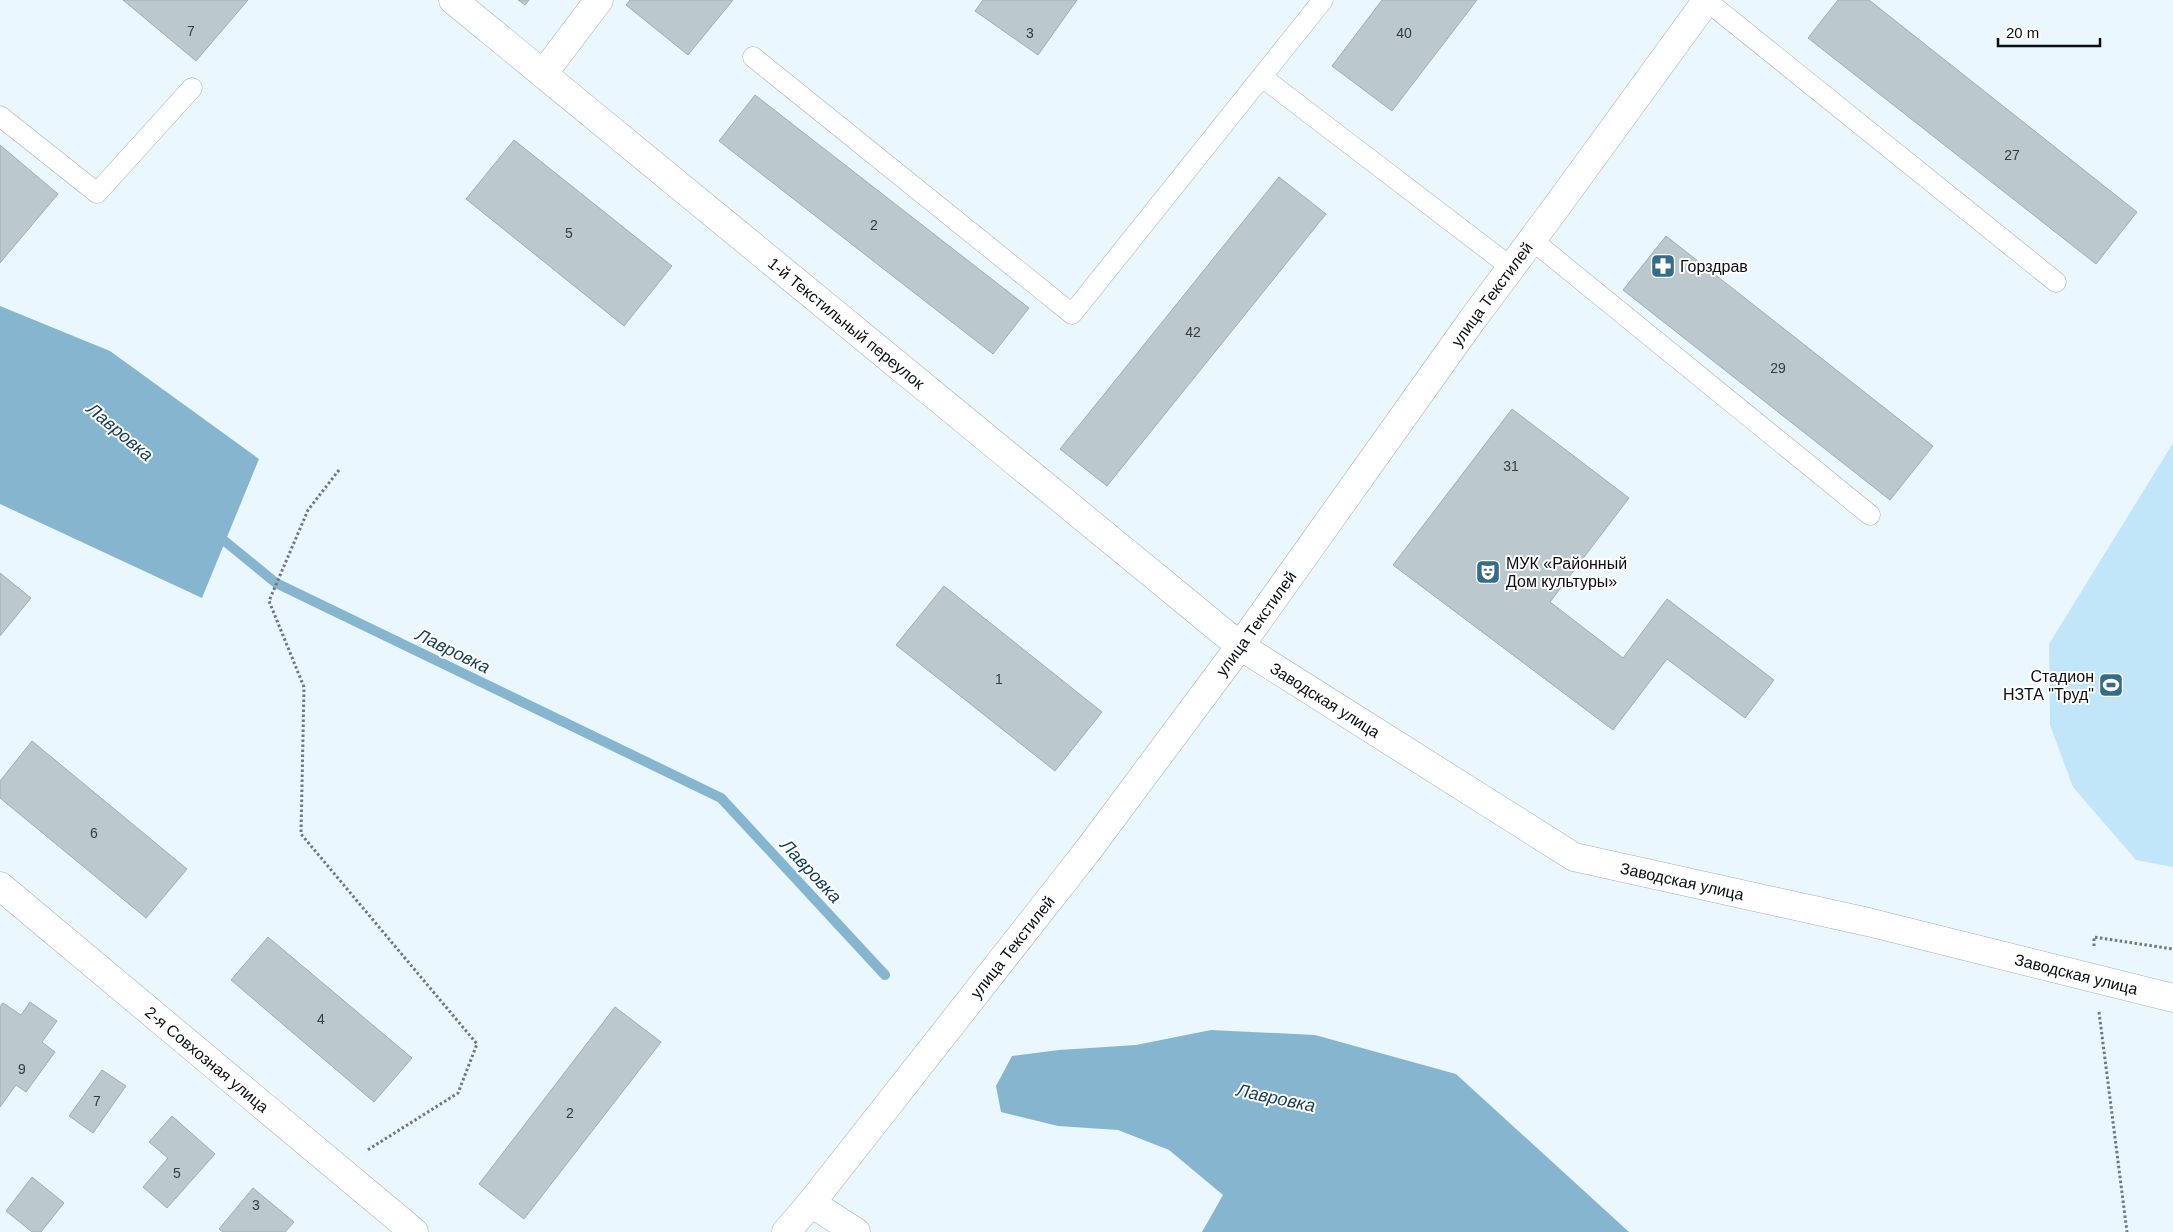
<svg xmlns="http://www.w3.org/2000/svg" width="2173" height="1232" viewBox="0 0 2173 1232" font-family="Helvetica,sans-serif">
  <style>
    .green { fill: #c2e6f9 }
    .water { fill: #86b6cf }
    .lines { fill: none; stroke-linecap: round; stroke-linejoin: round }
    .stream { stroke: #86b6cf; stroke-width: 10 }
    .building { fill: #bbc8ce; stroke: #a1adb3 }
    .service-casing { stroke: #a2aeb5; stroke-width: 21 }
    .minor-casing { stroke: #a2aeb5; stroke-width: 29 }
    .tertiary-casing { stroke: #a2aeb5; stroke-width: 29 }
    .path { stroke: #70787d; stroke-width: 3; stroke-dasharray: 2.5 2.5; stroke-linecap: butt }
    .service { stroke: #fff; stroke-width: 20 }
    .minor { stroke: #fff; stroke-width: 28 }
    .tertiary { stroke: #fff; stroke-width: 28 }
    .labels { text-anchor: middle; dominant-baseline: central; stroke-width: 4; stroke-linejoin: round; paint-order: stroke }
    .number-label { font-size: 14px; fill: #363c40 }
    .poi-label { font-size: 16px; fill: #090d10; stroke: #fff; text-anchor: start }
    .street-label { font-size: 16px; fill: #090d10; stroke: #fff }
    .water-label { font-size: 18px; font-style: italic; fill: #153e50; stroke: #fff }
  </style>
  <rect width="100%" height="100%" fill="#eaf7fe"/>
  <!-- green -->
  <path class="green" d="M2173,443V867L2136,860L2073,787L2050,725L2049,644Z"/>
  <!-- water -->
  <g class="water">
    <path d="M0,306L110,351L259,459L202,598L0,504Z"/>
    <path d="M1211,1030L1315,1035L1456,1074L1629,1232H1202L1223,1195L1169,1150L1118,1130L1058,1126L1001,1112L996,1086L1012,1056L1059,1050L1136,1045Z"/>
  </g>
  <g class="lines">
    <!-- stream -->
    <path class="stream" d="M216,534L276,583L721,798L885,975"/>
  </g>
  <!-- building -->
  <g class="building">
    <path d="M123,0H248L196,61Z"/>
    <path d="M518,0H529L525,5Z"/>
    <path d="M630,0H733L688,55L626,5Z"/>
    <path d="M983,0H1077L1038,55L975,11Z"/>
    <path d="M1382,0H1477L1392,111L1332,66Z"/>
    <path d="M1838,0H1869L2137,212L2096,264L1808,38Z"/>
    <path d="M755,95L1029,308L993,354L719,141Z"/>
    <path d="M514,140L672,266L624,326L466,199Z"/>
    <path d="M0,145L58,194L0,263Z"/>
    <path d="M1279,177L1326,214L1107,486L1060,449Z"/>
    <path d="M1666,236L1933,446L1890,500L1623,290Z"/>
    <path d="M1512,409L1629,498L1550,602L1623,658L1667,599L1774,680L1745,718L1667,659L1613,730L1393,565Z"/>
    <path d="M0,573L31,598L0,636Z"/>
    <path d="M944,586L1102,712L1055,771L896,645Z"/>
    <path d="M32,741L187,869L146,918L0,798V781Z"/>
    <path d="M268,937L412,1058L374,1102L231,980Z"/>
    <path d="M30,1002L57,1021L42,1042L55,1052L26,1092L16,1085L0,1107V1007L3,1003L21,1015Z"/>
    <path d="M615,1007L661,1042L524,1219L479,1184Z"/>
    <path d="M102,1070L126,1086L93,1133L69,1116Z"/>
    <path d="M172,1116L215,1154L167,1208L143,1187L168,1158L149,1142Z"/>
    <path d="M32,1177L64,1203L41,1232H32L6,1211Z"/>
    <path d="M253,1188L294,1222L285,1232H223L219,1229Z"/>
  </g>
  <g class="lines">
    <defs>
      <g id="service">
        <path d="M1707,1L2056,282"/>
        <path d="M753,57L1072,314L1323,0"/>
        <path d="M1262,77L1512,268"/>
        <path d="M0,116L97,193L192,88"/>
        <path d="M1532,240L1870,515"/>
      </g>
      <g id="minor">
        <path id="s1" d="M453,0L1240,646L1574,857L1868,922L2173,998"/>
        <path d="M543,74L599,0"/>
        <path id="s2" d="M0,886L414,1232"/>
      </g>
      <g id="tertiary">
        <path d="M811,1203L856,1232"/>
        <path id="s3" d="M786,1232L811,1203L1089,849L1240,646L1472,320L1552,213L1707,0"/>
      </g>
    </defs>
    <!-- service casing -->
    <use href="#service" class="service-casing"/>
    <!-- minor casing -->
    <use href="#minor" class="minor-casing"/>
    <!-- tertiary casing -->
    <use href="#tertiary" class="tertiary-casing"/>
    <!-- path -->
    <g class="path">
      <path d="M339,470L308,510L269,601L304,687L301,834L477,1044L458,1093L366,1151"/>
      <path d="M2094,946V937L2173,949"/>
      <path d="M2099,1012L2127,1232"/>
    </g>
    <!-- service -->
    <use href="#service" class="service"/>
    <!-- minor -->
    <use href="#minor" class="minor"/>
    <!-- tertiary -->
    <use href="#tertiary" class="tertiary"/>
  </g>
  <!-- icons -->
  <defs>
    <symbol id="pharmacy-square" viewBox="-11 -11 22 22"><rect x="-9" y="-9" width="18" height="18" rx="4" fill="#356c87" stroke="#fff"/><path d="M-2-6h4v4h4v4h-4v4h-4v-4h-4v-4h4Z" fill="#fff"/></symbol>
    <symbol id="theatre-square" viewBox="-11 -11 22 22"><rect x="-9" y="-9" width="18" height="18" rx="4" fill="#356c87" stroke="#fff"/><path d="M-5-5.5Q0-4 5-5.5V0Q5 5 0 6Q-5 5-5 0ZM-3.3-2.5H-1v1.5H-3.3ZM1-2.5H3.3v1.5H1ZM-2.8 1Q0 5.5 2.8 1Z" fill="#fff"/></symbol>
    <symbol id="stadium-square" viewBox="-11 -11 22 22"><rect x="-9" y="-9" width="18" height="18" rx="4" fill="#356c87" stroke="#fff"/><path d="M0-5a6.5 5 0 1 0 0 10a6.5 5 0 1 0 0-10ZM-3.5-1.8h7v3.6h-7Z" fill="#fff"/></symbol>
  </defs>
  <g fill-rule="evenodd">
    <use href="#pharmacy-square" x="1649" y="252" width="28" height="28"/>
    <use href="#theatre-square" x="1474" y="558" width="28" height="28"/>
    <use href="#stadium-square" x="2097" y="671" width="28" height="28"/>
  </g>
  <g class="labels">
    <!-- number labels -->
    <g class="number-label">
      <text x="191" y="31">7</text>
      <text x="1030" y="33">3</text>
      <text x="1404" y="33">40</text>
      <text x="2012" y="155">27</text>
      <text x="874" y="225">2</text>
      <text x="569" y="233">5</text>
      <text x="1193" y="332">42</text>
      <text x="1778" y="368">29</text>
      <text x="1511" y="466">31</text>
      <text x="999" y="679">1</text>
      <text x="94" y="833">6</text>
      <text x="321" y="1019">4</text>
      <text x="22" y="1069">9</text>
      <text x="97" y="1101">7</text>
      <text x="570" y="1113">2</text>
      <text x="177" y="1173">5</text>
      <text x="256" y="1205">3</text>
    </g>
    <!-- poi labels -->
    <g class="poi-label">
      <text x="1680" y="266">Горздрав</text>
      <text x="1506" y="563">МУК «Районный<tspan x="1506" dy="18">Дом культуры»</tspan></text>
      <text x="2094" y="676" text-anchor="end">Стадион<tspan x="2094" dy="18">НЗТА "Труд"</tspan></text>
    </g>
    <!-- street labels -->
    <g class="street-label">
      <text stroke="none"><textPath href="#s3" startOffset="1174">улица Текстилей</textPath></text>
      <text stroke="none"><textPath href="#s1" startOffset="509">1-й Текстильный переулок</textPath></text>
      <text stroke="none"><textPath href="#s3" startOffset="769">улица Текстилей</textPath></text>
      <text stroke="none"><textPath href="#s1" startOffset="1119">Заводская улица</textPath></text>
      <text stroke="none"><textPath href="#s1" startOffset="1524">Заводская улица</textPath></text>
      <text stroke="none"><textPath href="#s3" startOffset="364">улица Текстилей</textPath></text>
      <text stroke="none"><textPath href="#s1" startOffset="1929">Заводская улица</textPath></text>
      <text stroke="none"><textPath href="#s2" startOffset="270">2-я Совхозная улица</textPath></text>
    </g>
    <!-- water labels -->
    <g class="water-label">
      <text transform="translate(120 432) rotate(40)">Лавровка</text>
      <text transform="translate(453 651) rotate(26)">Лавровка</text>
      <text transform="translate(811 871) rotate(47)">Лавровка</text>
      <text transform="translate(1276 1098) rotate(12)">Лавровка</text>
    </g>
  </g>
  <!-- scale -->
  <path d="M1998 38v8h102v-8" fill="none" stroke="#090d10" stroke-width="2.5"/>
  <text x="2006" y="38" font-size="15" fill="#090d10" stroke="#ffffff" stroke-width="4" paint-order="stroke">20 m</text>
</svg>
